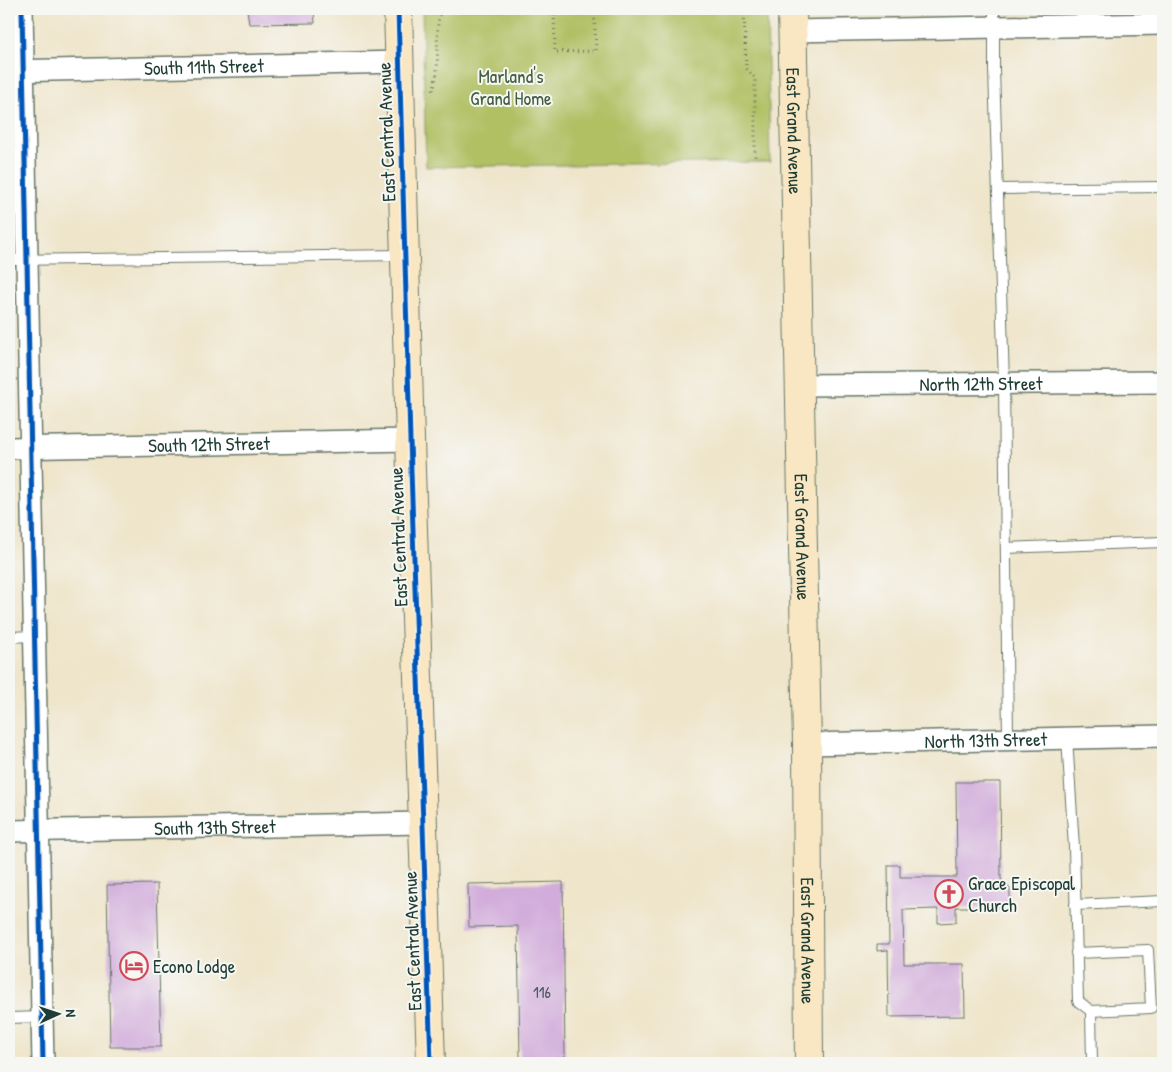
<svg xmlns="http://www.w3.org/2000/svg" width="1172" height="1072" viewBox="0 0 1172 1072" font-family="'Patrick Hand',sans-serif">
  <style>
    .green { fill: #b0c063; stroke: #687e4c }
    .building { fill: #d2addb }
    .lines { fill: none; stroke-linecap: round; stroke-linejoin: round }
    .lane-casing { stroke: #687869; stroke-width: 12 }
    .street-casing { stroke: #687869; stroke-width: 24 }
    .secondary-casing { stroke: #687869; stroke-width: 30 }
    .path { stroke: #687869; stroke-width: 3; stroke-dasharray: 1 4; stroke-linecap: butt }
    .lane { stroke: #fff; stroke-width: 10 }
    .street { stroke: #fff; stroke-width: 21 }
    .secondary { stroke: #f9e7c3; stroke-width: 28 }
    .cycleway-casing { stroke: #f6f6f2; stroke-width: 8 }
    .cycleway { stroke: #0057b8; stroke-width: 5 }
    .labels { text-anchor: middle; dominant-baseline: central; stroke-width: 4; stroke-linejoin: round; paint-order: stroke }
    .number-label { font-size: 16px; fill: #4c595e }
    .street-label { font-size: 19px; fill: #1f3d34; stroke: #f6f6f2 }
    .park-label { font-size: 19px; fill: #435e40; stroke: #f6f6f2 }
    .poi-label { font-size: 19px; fill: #1f3d34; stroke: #f6f6f2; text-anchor: start }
  </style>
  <rect width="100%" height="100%" fill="#f6f6f2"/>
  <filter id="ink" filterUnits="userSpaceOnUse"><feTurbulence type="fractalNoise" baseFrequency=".02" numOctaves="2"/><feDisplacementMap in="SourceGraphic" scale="10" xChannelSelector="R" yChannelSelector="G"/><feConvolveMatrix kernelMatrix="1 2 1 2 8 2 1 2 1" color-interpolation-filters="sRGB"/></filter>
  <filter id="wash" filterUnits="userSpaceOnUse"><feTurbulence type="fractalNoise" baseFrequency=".0096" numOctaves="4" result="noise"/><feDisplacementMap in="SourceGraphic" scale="20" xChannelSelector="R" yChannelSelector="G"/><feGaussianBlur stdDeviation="1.12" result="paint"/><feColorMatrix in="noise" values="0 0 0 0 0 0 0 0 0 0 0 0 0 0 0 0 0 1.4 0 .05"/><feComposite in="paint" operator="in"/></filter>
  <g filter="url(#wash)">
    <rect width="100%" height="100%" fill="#efe5cb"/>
    <!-- green -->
    <path class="green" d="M422,9H767L770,162L426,167Z"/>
    <g id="blocks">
      <!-- building -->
      <g class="building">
        <path d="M247,9H314L315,23L249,24Z"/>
        <path d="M956,782H1000L1001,879L1010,889V900L1000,907H956V922L938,923V909L903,910L904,964H964L965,1016L889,1017L888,950L877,951V944H889L888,865H900V877H957Z"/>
        <path d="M563,882L565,1058H520L518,926L469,927L468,884Z"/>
        <path d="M157,884L161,1047H110L107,885Z"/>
      </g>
    </g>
  </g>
  <g filter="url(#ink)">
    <use href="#blocks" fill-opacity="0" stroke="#687869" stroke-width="1"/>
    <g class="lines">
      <defs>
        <g id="lane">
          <path d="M994,9V70L1004,383L1008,739"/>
          <path d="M998,189L1163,187"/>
          <path d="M9,260L404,255"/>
          <path d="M1006,548L1163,542"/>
          <path d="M9,637L34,636"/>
          <path d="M1067,738L1074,847L1078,1001L1091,1011L1092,1063"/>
          <path d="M1075,905L1163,901"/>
          <path d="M1076,953L1148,950L1151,1008L1091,1011"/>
          <path d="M9,1018L42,1017"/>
        </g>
        <g id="street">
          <path d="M22,9L43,1063"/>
          <path d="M792,31L1163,24"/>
          <path id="s1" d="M9,71L400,62"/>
          <path id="s2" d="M800,385L1163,382"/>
          <path id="s3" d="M9,448L410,440"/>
          <path id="s4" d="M807,744L1163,736"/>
          <path id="s5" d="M9,831L423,823"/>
        </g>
        <g id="secondary">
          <path d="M398,9L410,440L431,1063"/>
          <path id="s6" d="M792,9L807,744L809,1063"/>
        </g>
      </defs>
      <!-- lane casing -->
      <use href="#lane" class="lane-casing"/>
      <!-- street casing -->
      <use href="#street" class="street-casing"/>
      <!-- secondary casing -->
      <use href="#secondary" class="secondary-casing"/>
      <!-- path -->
      <g class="path">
        <path d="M554,9L555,52L596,51L594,9"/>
        <path d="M744,9L746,68L755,78V158"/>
        <path d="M433,90C442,64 433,35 441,9"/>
      </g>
      <!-- lane -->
      <use href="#lane" class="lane"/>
      <!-- street -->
      <use href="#street" class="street"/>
      <!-- secondary -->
      <use href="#secondary" class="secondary"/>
      <defs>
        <g id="cycleway">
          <path d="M22,9L43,1063"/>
          <path d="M398,9L410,440L431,1063"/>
        </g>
      </defs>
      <!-- cycleway casing -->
      <use href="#cycleway" class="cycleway-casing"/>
      <!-- cycleway -->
      <use href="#cycleway" class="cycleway"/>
    </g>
  </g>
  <!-- icons -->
  <defs>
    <symbol id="church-ring" viewBox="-11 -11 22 22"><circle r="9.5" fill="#f6f6f2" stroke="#d1495b" stroke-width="1.5"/><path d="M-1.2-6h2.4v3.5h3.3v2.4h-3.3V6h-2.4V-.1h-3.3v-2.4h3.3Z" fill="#d1495b"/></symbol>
    <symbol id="hotel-ring" viewBox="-11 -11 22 22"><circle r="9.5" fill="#f6f6f2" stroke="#d1495b" stroke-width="1.5"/><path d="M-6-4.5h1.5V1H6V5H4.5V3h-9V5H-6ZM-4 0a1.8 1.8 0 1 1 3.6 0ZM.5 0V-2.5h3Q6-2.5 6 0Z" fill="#d1495b"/></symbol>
  </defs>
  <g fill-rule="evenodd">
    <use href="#church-ring" x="933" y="878" width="32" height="32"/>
    <use href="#hotel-ring" x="118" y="950" width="32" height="32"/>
  </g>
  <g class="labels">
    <!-- number labels -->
    <g class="number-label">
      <text x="542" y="992">116</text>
    </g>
    <!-- street labels -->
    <g class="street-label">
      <text stroke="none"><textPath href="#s1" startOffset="195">South 11th Street</textPath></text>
      <text stroke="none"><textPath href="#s6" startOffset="122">East Grand Avenue</textPath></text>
      <text transform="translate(386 132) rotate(-92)">East Central Avenue</text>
      <text stroke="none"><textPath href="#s2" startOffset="181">North 12th Street</textPath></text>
      <text stroke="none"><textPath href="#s3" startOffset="200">South 12th Street</textPath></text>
      <text stroke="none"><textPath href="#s6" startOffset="528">East Grand Avenue</textPath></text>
      <text transform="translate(398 537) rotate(-92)">East Central Avenue</text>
      <text stroke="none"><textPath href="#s4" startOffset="179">North 13th Street</textPath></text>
      <text stroke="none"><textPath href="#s5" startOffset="206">South 13th Street</textPath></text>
      <text transform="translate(412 941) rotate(-92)">East Central Avenue</text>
      <text stroke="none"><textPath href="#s6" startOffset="932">East Grand Avenue</textPath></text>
    </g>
    <!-- park labels -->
    <g class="park-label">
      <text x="511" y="76">Marland's<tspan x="511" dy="22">Grand Home</tspan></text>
    </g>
    <!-- poi labels -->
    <g class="poi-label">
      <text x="968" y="883">Grace Episcopal<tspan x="968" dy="22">Church</tspan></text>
      <text x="153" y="966">Econo Lodge</text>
    </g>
  </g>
  <!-- margin -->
  <rect width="1172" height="1072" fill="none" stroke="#f6f6f2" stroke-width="30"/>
  <!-- north arrow -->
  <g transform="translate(58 1014) rotate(87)" stroke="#f6f6f2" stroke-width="4" paint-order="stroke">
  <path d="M0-4L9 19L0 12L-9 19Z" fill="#1f3d34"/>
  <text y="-8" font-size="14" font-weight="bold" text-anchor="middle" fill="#1f3d34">N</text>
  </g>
</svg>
